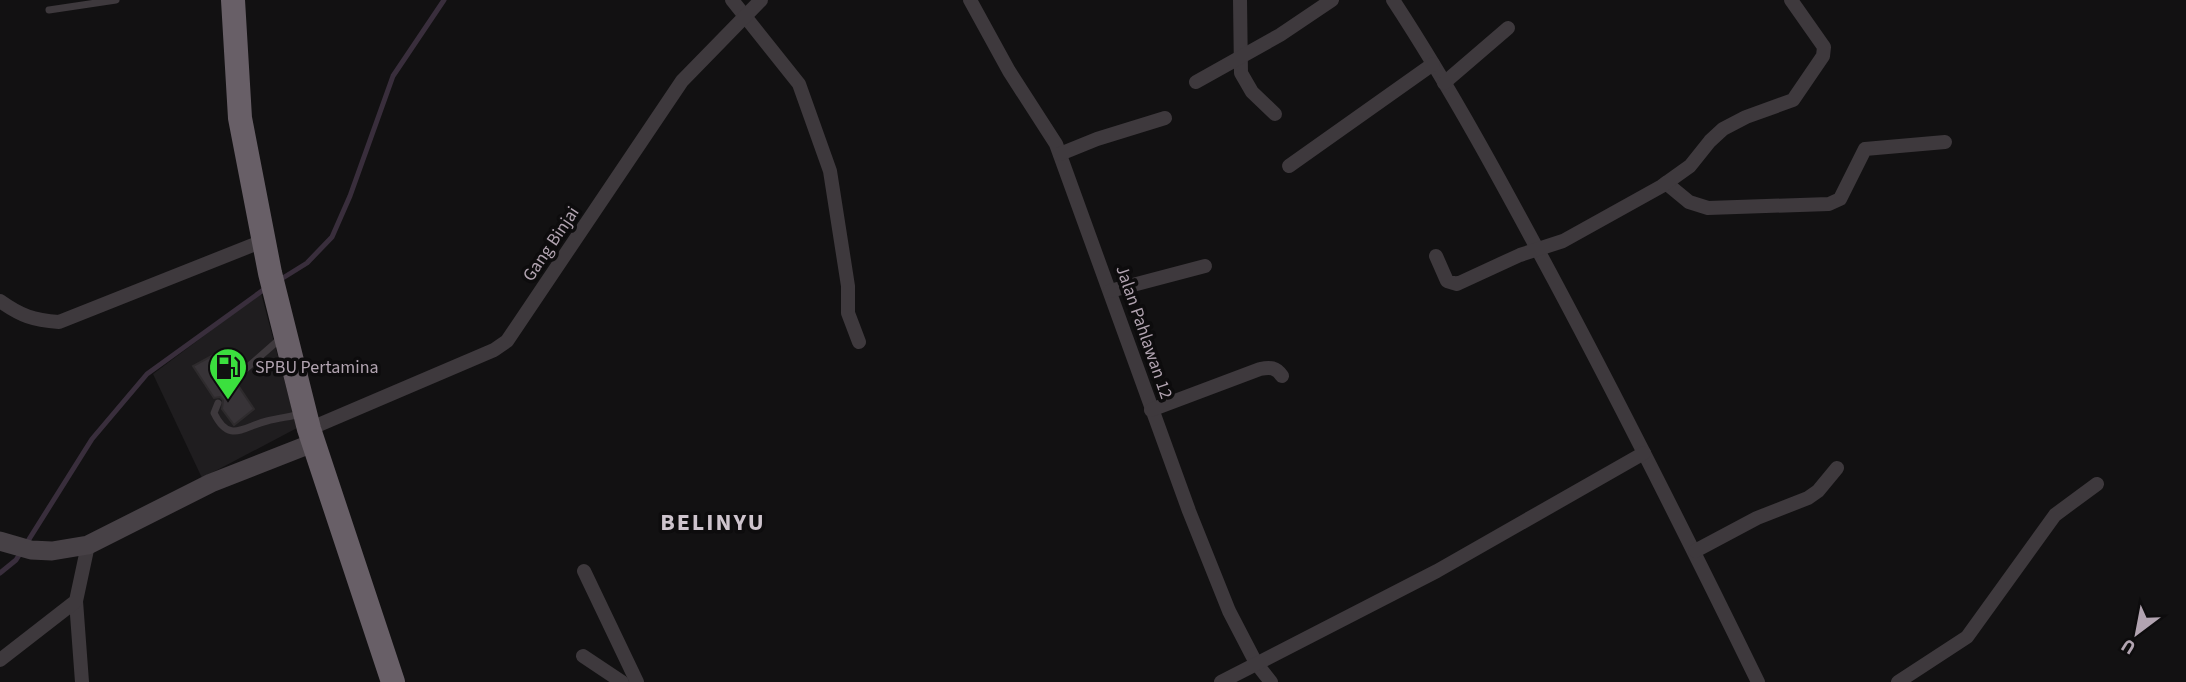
<svg xmlns="http://www.w3.org/2000/svg" width="2186" height="682" viewBox="0 0 2186 682" font-family="'Source Sans 3',sans-serif">
  <style>
    .built { fill: #1f1d1f }
    .lines { fill: none; stroke-linecap: round; stroke-linejoin: round }
    .stream { stroke: #392e3c; stroke-width: 5 }
    .building { fill: #373337; stroke: #2e2b2d; stroke-width: 2 }
    .lane { stroke: #3e393d; stroke-width: 7 }
    .street { stroke: #3e393d; stroke-width: 14 }
    .secondary { stroke: #474146; stroke-width: 19 }
    .highway { stroke: #685f67; stroke-width: 24 }
    .labels { text-anchor: middle; dominant-baseline: central; stroke-width: 7; stroke-linejoin: round; paint-order: stroke }
    .street-label { font-size: 18px; fill: #b2a4b1; stroke: #0d0c0d }
    .poi-label { font-size: 18px; fill: #b2a4b1; stroke: #0d0c0d; text-anchor: start }
    .district-label { font-size: 24px; font-weight: bold; letter-spacing: 2px; fill: #cec4cd; stroke: #0d0c0d }
  </style>
  <rect width="100%" height="100%" fill="#121112"/>
  <!-- built -->
  <path class="built" d="M261,293L297,428L202,478L153,374Z"/>
  <g class="lines">
    <!-- stream -->
    <g class="stream">
      <path d="M278,281L307,263L332,237L350,196L393,76L444,0"/>
      <path d="M0,573L16,560L92,439L147,374L266,288"/>
    </g>
  </g>
  <!-- building -->
  <path class="building" d="M217,353L231,374L228,378L229,382L237,384L254,409L234,425L222,409L223,400L220,397L214,398L193,366Z"/>
  <g class="lines">
    <!-- lane -->
    <g class="lane">
      <path d="M49,10L116,0"/>
      <path d="M234,379L281,338"/>
      <path d="M218,403L214,413C229,444 243,427 267,421C278,418 289,417 301,414"/>
    </g>
    <!-- street -->
    <g class="street">
      <path d="M732,0L799,84L830,171L848,286V313L859,342"/>
      <path d="M970,0L1009,71L1056,144L1189,511L1229,611L1256,663L1271,682"/>
      <path d="M1240,0L1241,73L1252,92L1275,114"/>
      <path d="M1393,0C1452,90 1503,185 1554,280C1625,413 1692,547 1758,682"/>
      <path d="M1196,82L1280,35L1332,0"/>
      <path d="M1444,83L1508,28"/>
      <path d="M1060,154L1097,139L1165,118"/>
      <path d="M1289,166L1433,64"/>
      <path d="M1666,183L1689,202L1708,208L1829,204L1840,199L1865,149L1945,142"/>
      <path d="M1436,256L1447,281L1457,284L1520,255L1563,241L1662,186L1690,166L1710,141L1723,129L1746,117L1793,100L1823,56L1824,47L1791,0"/>
      <path d="M1110,291L1205,266"/>
      <path d="M0,301C21,316 33,320 59,322L263,241"/>
      <path d="M1151,410L1260,369C1270,367 1276,367 1282,376"/>
      <path d="M309,429L494,350L507,341L682,81L761,0"/>
      <path d="M1695,551L1757,518L1808,498L1818,491L1837,468"/>
      <path d="M584,571L637,682"/>
      <path d="M76,601L82,682"/>
      <path d="M583,656L622,682"/>
      <path d="M0,660L76,601L88,545"/>
      <path d="M1221,682L1437,571L1644,453"/>
      <path d="M1898,682L1967,637L2055,515L2097,484"/>
    </g>
    <!-- secondary -->
    <path class="secondary" d="M0,541L31,550L52,551L88,545L211,483L313,443"/>
    <!-- highway -->
    <path class="highway" d="M233,0L240,118L270,273L309,429L393,682"/>
  </g>
  <!-- icons -->
  <defs>
    <symbol id="fuel-pin" viewBox="-11 -11 22 30"><path d="M0 17L-7.5 6A9.5 9.5 0 1 1 7.5 6Z" fill="#3be03e" stroke="#0d0c0d"/><path d="M-5.5-6h7V0h2V4h1.3V-2.5L3-4.5l.8-.8L6-3V5H2.5V1h-1V6h-7ZM-4.2-4.7v3.2H.2V-4.7Z" fill="#111"/></symbol>
  </defs>
  <g fill-rule="evenodd">
    <use href="#fuel-pin" x="206" y="345" width="44" height="60"/>
  </g>
  <g class="labels">
    <!-- street labels -->
    <g class="street-label">
      <text transform="translate(551 244) rotate(-56)">Gang Binjai</text>
      <text transform="translate(1144 332) rotate(71)">Jalan Pahlawan 12</text>
    </g>
    <!-- poi labels -->
    <g class="poi-label">
      <text x="255" y="367">SPBU Pertamina</text>
    </g>
    <!-- district labels -->
    <g class="district-label">
      <text x="713" y="522">BELINYU</text>
    </g>
  </g>
  <!-- north arrow -->
  <g transform="translate(2137 633) rotate(212)" stroke="#0d0c0d" stroke-width="5" paint-order="stroke">
  <path d="M0-5L12 26L0 18L-12 26Z" fill="#b2a4b1"/>
  <text y="-10" font-size="19" font-weight="bold" text-anchor="middle" fill="#b2a4b1">U</text>
  </g>
</svg>
